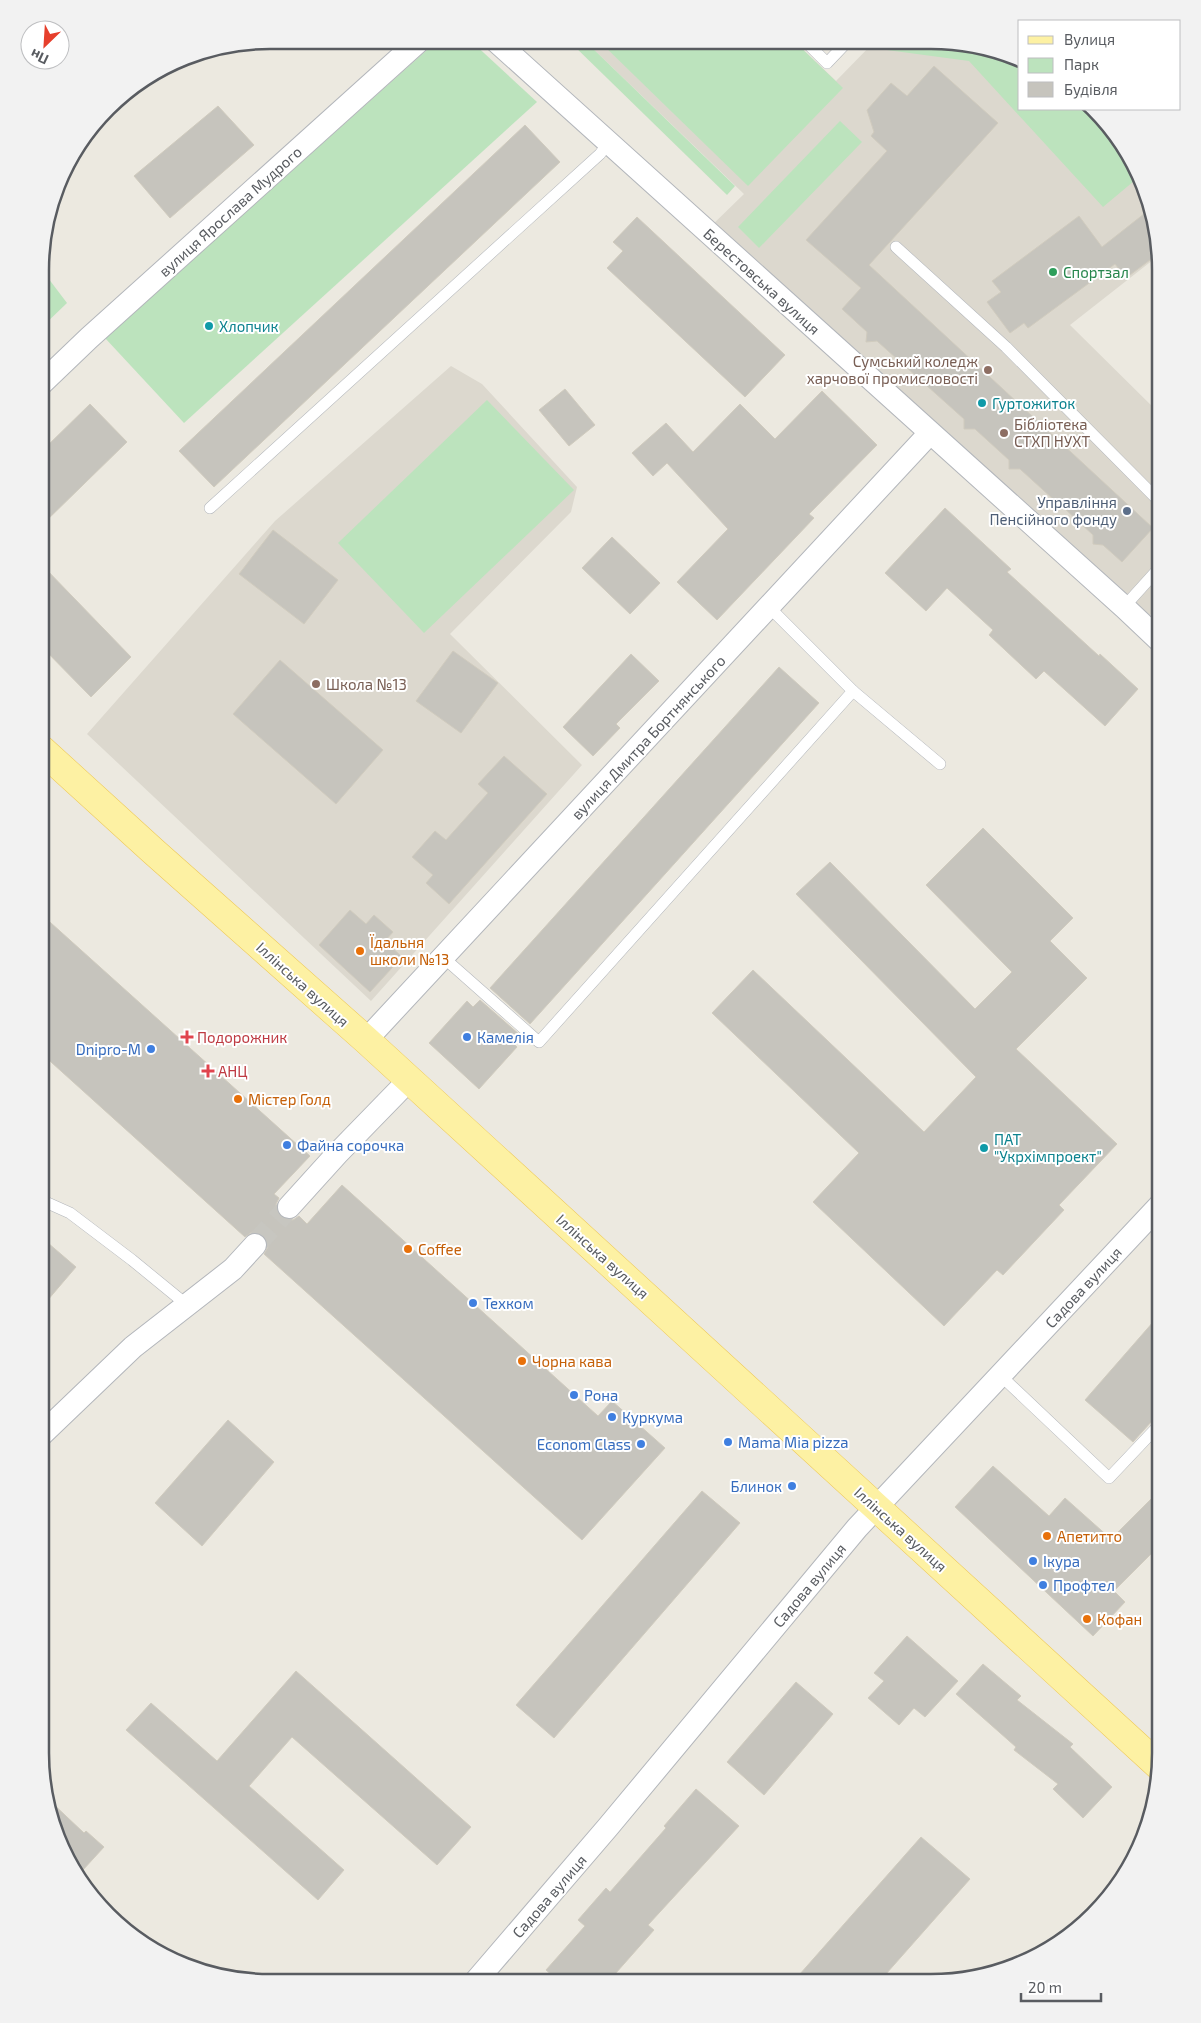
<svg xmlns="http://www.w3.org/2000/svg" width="1201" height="2023" viewBox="0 0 1201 2023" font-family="'Exo 2',sans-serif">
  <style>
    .education { fill: #dcd8ce }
    .green { fill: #bce3bd }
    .building { fill: #c6c4bd; stroke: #d0cbbe }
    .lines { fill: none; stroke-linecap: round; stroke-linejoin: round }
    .minor-tunnel { stroke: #c7c6c0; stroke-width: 22; stroke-dasharray: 22 11; stroke-linecap: butt }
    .service-casing { stroke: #b3b6bb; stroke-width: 12 }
    .minor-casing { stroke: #b3b6bb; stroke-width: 24 }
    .primary-casing { stroke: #eec856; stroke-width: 29 }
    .service { stroke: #fff; stroke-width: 11 }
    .minor { stroke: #fff; stroke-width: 22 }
    .primary { stroke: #fdf1a3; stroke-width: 28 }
    .leisure-dot { fill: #2e9e5b; stroke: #fff; stroke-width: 2 }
    .culture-dot { fill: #0f9aa8; stroke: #fff; stroke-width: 2 }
    .education-dot { fill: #8d6e63; stroke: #fff; stroke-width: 2 }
    .service-dot { fill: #5c6f8a; stroke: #fff; stroke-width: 2 }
    .food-dot { fill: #e8710a; stroke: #fff; stroke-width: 2 }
    .health-dot { fill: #e0444e; stroke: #fff; stroke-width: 2 }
    .shop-dot { fill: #3f7fe0; stroke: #fff; stroke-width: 2 }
    .labels { text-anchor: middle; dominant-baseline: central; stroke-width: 4; stroke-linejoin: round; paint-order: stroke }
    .street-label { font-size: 15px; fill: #595c61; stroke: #fff }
    .leisure-label { font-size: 15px; fill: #27864d; stroke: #fff; text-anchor: start }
    .culture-label { font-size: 15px; fill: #0d838f; stroke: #fff; text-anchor: start }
    .education-label { font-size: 15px; fill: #785e54; stroke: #fff; text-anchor: start }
    .service-label { font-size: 15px; fill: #4e5e75; stroke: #fff; text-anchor: end }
    .food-label { font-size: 15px; fill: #c56008; stroke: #fff; text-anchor: start }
    .health-label { font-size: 15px; fill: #be3a42; stroke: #fff; text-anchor: start }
    .shop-label { font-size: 15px; fill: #366cbe; stroke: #fff; text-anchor: start }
    .rim { fill: none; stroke: #595c61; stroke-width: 2.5 }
  </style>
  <rect width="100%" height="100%" fill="#ece9e0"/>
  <!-- education -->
  <g class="education">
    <path d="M585,41L795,42L836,81L874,42H962L1020,58V109H1093L1114,130L1144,182L1158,256L1070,325L1161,415V603L1142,624L707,230L744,194Z"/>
    <path d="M451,366L482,384L577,487L571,512L450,634L582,765L371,1001L87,734L275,521Z"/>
  </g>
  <!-- green -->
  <g class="green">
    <path d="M438,40L471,41L537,102L184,423L105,338Z"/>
    <path d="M569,41H585L735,186L727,195Z"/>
    <path d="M599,41L795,42L843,88L748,186Z"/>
    <path d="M882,42H962L1020,58V109H1093L1114,130L1140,176L1103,207L969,61L887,50L880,43Z"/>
    <path d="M840,121L862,142L759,248L738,227Z"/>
    <path d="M42,270L67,303L42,327Z"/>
    <path d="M487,400L574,490L424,633L338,543Z"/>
  </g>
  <!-- building -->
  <g class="building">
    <path d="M934,66L998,123L869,265L1153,528L1122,562L1103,545L1093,544V535L1064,508H1053V499L1020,469H1009V460L975,429H964V419L926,385L916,386V376L877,341L866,342L867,332L842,309L861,288L806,240L887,151L871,136L874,132L867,110L891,83L907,96Z"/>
    <path d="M218,106L254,145L170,218L134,176Z"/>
    <path d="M525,125L560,162L214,487L179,451Z"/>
    <path d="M1149,210L1158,254L1126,278L1115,264L1028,328L1024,323L1010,333L987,302L1001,292L992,281L1079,216L1102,247Z"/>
    <path d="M637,217L785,355L745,397L607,268L623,251L613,242Z"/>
    <path d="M565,389L595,425L569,446L539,410Z"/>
    <path d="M822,391L877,445L809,514L814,518L717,620L677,582L728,529L667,463L653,476L632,453L666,423L693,452L740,404L775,439Z"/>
    <path d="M90,404L127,442L42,525V451Z"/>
    <path d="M945,508L1011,569L1007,572L1099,656L1100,654L1138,689L1105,726L1044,671L1036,679L989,635L993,630L947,588L926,611L885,573Z"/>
    <path d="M273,530L338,580L304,624L239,574Z"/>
    <path d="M612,537L660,583L630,614L582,568Z"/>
    <path d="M42,565L131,657L91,697L41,646Z"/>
    <path d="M453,651L498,683L461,733L416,701Z"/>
    <path d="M631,654L659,681L616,724L620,728L593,756L563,727Z"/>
    <path d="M280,660L383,750L336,804L233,714Z"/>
    <path d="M779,667L819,703L530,1024L490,988Z"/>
    <path d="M504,756L547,794L449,904L426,883L433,875L412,857L435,831L446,840L488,793L478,784Z"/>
    <path d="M983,828L1073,918L1050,941L1087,978L1016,1049L1117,1144L1059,1205L1064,1210L1003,1275L997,1270L944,1326L813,1202L859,1153L712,1013L753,970L924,1132L976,1077L796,894L830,862L975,1009L1012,972L926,885Z"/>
    <path d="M350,910L366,924L374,915L393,932L385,941L402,957L370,992L319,945Z"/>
    <path d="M41,914L310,1156L274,1194L279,1198L276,1204V1211L281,1217L287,1220H293L299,1216L307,1224L342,1185L598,1416L612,1401L665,1448L582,1540L264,1254L268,1247L267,1241L264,1236L258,1232H252L245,1237L41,1053Z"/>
    <path d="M480,1000L520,1035L513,1043L517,1047L479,1089L429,1043L467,1001L473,1007Z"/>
    <path d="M41,1237L76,1267L41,1308Z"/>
    <path d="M1161,1313V1411L1133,1442L1085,1400Z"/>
    <path d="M228,1420L274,1462L202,1546L155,1503Z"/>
    <path d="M993,1466L1049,1516L1065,1498L1111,1539L1161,1489V1544L1114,1591L1125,1602L1093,1636L955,1507Z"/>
    <path d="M702,1491L740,1523L554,1738L516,1705Z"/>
    <path d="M907,1636L958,1681L925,1717L914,1708L899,1725L868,1698L884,1681L874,1673Z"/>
    <path d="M983,1664L1021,1696L1017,1700L1073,1744L1070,1747L1112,1787L1083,1818L1053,1789L1058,1784L1014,1750L1016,1747L956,1694Z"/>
    <path d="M296,1671L471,1827L437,1865L292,1737L249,1786L344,1870L318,1900L126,1730L151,1703L217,1761Z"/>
    <path d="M796,1682L833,1714L764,1795L727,1762Z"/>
    <path d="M696,1789L739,1826L648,1925L654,1930L608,1982H560L546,1970L585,1926L578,1920L606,1888L610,1892L666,1828L664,1826Z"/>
    <path d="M49,1800L84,1833L86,1831L104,1847L82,1871L67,1858L57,1841Z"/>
    <path d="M921,1837L970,1879L878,1983H792Z"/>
  </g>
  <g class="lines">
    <!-- minor-tunnel -->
    <path class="minor-tunnel" d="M255,1245L289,1207"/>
    <defs>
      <g id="service">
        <path d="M806,42L827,63L847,42"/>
        <path d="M896,247L1006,347L1161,503"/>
        <path d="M210,508L600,154L609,142"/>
        <path d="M1124,607L1161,566"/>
        <path d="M853,691L940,764"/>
        <path d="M444,958L539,1042L853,691L769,607"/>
        <path d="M41,1200L70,1213L132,1260L187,1305"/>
        <path d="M1000,1375L1109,1478L1161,1423"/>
      </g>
      <g id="minor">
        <path d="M496,41L1124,607L1161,642"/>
        <path d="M42,383L89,338L420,40"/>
        <path d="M366,1040L930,433"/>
        <path d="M289,1207L337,1154L409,1080"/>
        <path d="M40,1436L133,1347L233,1269L255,1245"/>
        <path d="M475,1982L608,1827L857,1528L1161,1204"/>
      </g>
      <path id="primary" d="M41,749L153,851L366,1040L1160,1767"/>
    </defs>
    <!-- service casing -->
    <use href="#service" class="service-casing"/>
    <!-- minor casing -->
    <use href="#minor" class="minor-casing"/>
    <!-- primary casing -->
    <use href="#primary" class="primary-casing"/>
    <!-- service -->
    <use href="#service" class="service"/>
    <!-- minor -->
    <use href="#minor" class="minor"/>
    <!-- primary -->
    <use href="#primary" class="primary"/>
  </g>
  <!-- markers -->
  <circle class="leisure-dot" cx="1053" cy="272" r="5"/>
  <g class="culture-dot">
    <circle cx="209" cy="326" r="5"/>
    <circle cx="982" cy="403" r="5"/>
    <circle cx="984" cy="1148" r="5"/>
  </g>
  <g class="education-dot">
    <circle cx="988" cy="370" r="5"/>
    <circle cx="1004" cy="433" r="5"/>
    <circle cx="316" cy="684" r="5"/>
  </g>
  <circle class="service-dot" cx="1127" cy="511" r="5"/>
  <g class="food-dot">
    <circle cx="360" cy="951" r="5"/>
    <circle cx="238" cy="1099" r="5"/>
    <circle cx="408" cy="1249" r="5"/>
    <circle cx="522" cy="1361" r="5"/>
    <circle cx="1047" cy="1536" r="5"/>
    <circle cx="1087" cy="1619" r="5"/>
  </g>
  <g class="health-dot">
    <path d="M184.5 1029.5h5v5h5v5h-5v5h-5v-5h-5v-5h5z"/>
    <path d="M205.5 1063.5h5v5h5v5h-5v5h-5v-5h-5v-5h5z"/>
  </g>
  <g class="shop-dot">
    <circle cx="467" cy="1037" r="5"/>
    <circle cx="151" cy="1049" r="5"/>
    <circle cx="287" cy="1145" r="5"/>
    <circle cx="473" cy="1303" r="5"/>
    <circle cx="574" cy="1395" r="5"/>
    <circle cx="612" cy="1417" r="5"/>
    <circle cx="728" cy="1442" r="5"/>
    <circle cx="641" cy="1444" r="5"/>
    <circle cx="792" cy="1486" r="5"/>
    <circle cx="1033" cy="1561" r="5"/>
    <circle cx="1043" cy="1585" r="5"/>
  </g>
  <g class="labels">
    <!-- street labels -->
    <g class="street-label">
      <text transform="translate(230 211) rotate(-42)">вулиця Ярослава Мудрого</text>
      <text transform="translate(762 281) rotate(42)">Берестовська вулиця</text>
      <text transform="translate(648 737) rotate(-47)">вулиця Дмитра Бортнянського</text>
      <text transform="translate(303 984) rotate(42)">Іллінська вулиця</text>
      <text transform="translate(603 1256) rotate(42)">Іллінська вулиця</text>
      <text transform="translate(1083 1287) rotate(-47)">Садова вулиця</text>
      <text transform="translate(901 1529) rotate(42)">Іллінська вулиця</text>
      <text transform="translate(809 1585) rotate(-50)">Садова вулиця</text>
      <text transform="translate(549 1896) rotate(-49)">Садова вулиця</text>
    </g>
    <!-- leisure labels -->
    <g class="leisure-label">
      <text x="1063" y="272">Спортзал</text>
    </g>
    <!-- culture labels -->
    <g class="culture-label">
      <text x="219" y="326">Хлопчик</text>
      <text x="992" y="403">Гуртожиток</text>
      <text x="994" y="1139">ПАТ<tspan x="994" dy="17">"Укрхімпроект"</tspan></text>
    </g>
    <!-- education labels -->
    <g class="education-label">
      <text x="978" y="361" text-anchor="end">Сумський коледж<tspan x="978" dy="17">харчової промисловості</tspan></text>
      <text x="1014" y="424">Бібліотека<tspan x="1014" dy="17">СТХП НУХТ</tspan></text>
      <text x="326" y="684">Школа №13</text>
    </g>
    <!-- service labels -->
    <g class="service-label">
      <text x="1117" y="502">Управління<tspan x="1117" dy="17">Пенсійного фонду</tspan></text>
    </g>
    <!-- food labels -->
    <g class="food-label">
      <text x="370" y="942">Їдальня<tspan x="370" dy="17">школи №13</tspan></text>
      <text x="248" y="1099">Містер Голд</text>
      <text x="418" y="1249">Coffee</text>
      <text x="532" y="1361">Чорна кава</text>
      <text x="1057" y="1536">Апетитто</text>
      <text x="1097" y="1619">Кофан</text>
    </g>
    <!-- health labels -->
    <g class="health-label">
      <text x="197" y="1037">Подорожник</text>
      <text x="218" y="1071">АНЦ</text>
    </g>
    <!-- shop labels -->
    <g class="shop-label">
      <text x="477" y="1037">Камелія</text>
      <text x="141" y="1049" text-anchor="end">Dnipro-M</text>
      <text x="297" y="1145">Файна сорочка</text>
      <text x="483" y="1303">Техком</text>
      <text x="584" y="1395">Рона</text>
      <text x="622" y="1417">Куркума</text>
      <text x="738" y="1442">Mama Mia pizza</text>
      <text x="631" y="1444" text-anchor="end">Econom Class</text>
      <text x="782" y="1486" text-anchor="end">Блинок</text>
      <text x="1043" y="1561">Ікура</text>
      <text x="1053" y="1585">Профтел</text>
    </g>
  </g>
  <!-- crop -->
  <path d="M0 0H1201V2023H0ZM270 49H931A221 221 0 0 1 1152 270V1753A221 221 0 0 1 931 1974H270A221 221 0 0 1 49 1753V270A221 221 0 0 1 270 49Z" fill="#f2f2f2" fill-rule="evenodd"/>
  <path class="rim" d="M270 49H931A221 221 0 0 1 1152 270V1753A221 221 0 0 1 931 1974H270A221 221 0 0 1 49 1753V270A221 221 0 0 1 270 49Z"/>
  <!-- legend -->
  <rect x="1018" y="20" width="162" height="90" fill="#ffffff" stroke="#bdbec0"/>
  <rect x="1028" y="36" width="25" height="8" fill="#fdf1a3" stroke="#bdbec0"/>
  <text x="1064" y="45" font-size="15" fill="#595c61">Вулиця</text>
  <rect x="1028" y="58" width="25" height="15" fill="#bce3bd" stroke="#bdbec0"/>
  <text x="1064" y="70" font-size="15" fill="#595c61">Парк</text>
  <rect x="1028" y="82" width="25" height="15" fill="#c6c4bd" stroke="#bdbec0"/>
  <text x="1064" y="95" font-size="15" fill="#595c61">Будівля</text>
  <!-- north arrow -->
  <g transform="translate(45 45) rotate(205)"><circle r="24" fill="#ffffff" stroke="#bdbec0"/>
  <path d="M0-4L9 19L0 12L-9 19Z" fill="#e63f2c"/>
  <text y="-8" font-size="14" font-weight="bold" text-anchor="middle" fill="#595c61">Пн</text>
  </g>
  <!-- scale -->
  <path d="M1021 1993v8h80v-8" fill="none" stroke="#595c61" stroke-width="2.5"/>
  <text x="1028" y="1993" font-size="15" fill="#595c61" stroke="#ffffff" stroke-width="4" paint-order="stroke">20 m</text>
</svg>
